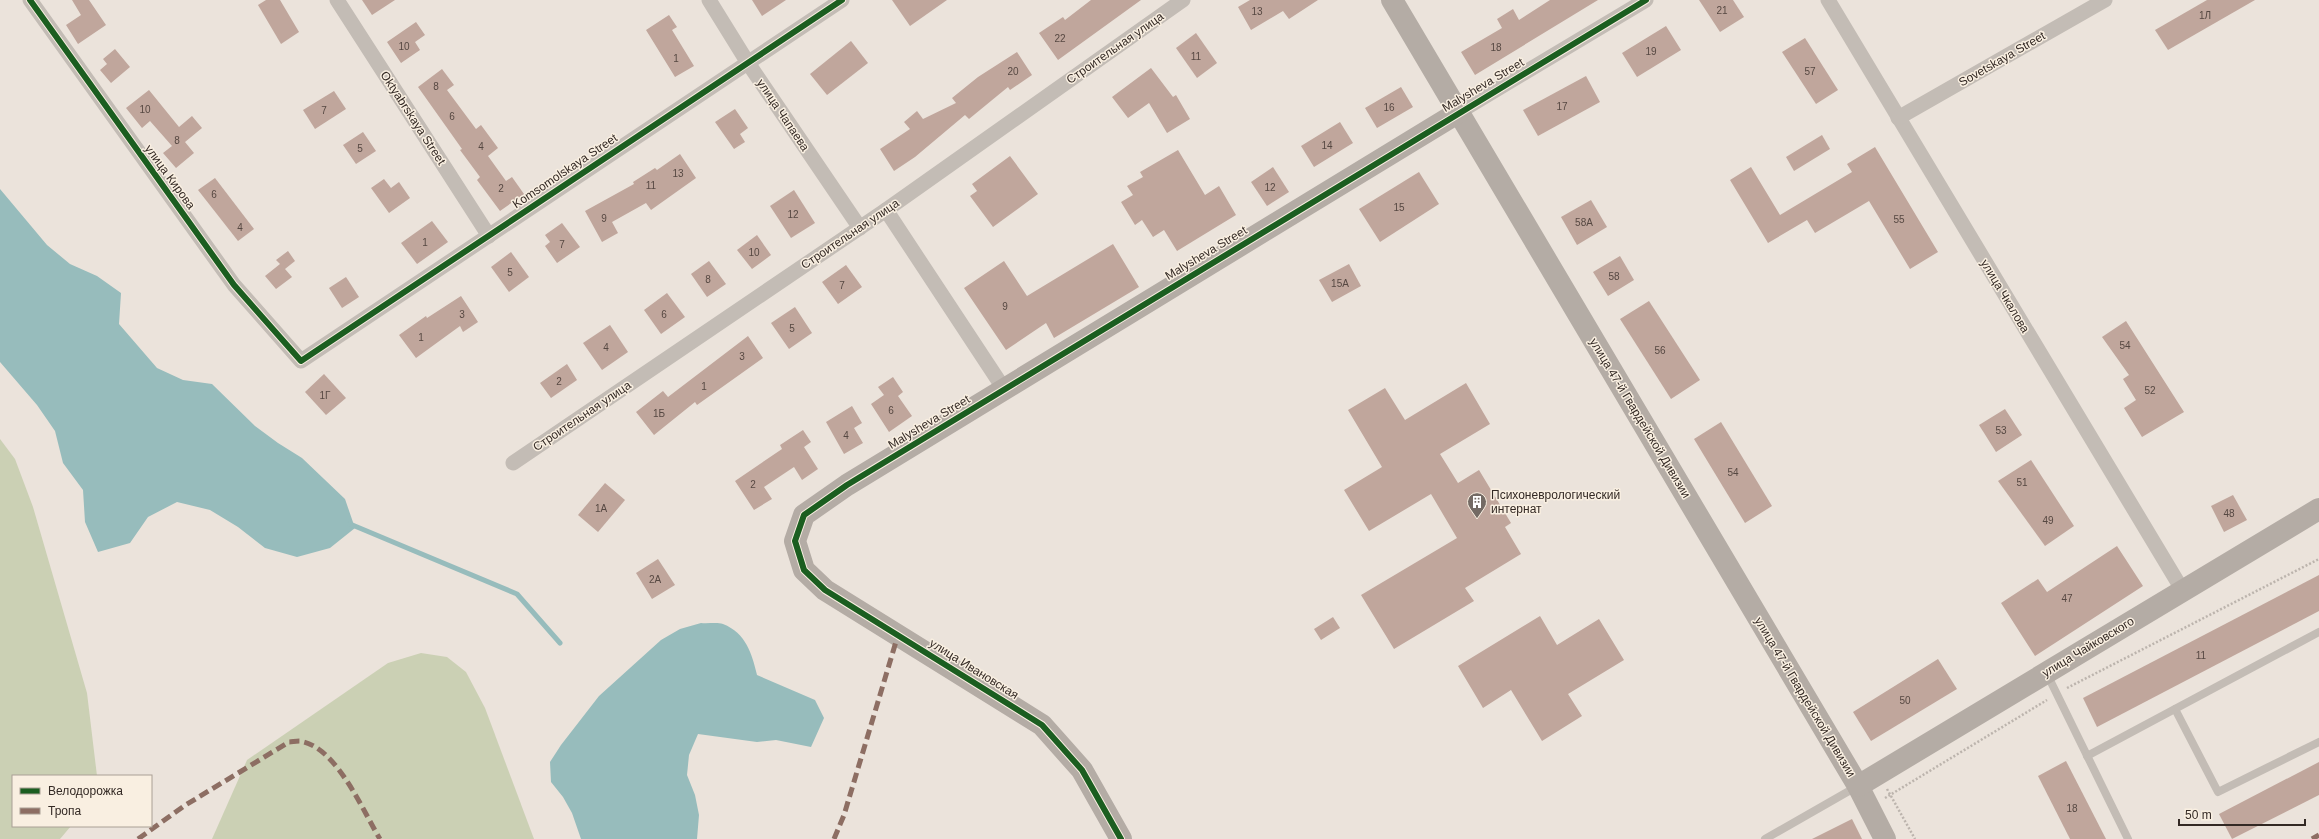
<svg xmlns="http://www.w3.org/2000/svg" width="2319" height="839" viewBox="0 0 2319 839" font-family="Helvetica,sans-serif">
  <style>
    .green { fill: #cbd0b4 }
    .water { fill: #97bcbc }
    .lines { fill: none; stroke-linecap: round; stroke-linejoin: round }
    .stream { stroke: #97bcbc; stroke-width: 5 }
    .building { fill: #c0a69c }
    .path { stroke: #bcb4ad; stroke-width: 2.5; stroke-dasharray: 2 2; stroke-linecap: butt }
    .lane { stroke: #c3bcb5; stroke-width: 8 }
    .street { stroke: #c3bcb5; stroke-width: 15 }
    .secondary { stroke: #b4aca5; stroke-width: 22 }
    .quiet { stroke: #8d6e63; stroke-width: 5; stroke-dasharray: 10 5; stroke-linecap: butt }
    .cycleway-casing { stroke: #f9efe1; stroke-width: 8 }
    .cycleway { stroke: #1b5e20; stroke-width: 6 }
    .labels { text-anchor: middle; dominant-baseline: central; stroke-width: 3; stroke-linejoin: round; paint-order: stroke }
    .number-label { font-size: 10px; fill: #564842 }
    .street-label { font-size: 12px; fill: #332924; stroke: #f9efe1 }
    .poi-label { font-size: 12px; fill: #332924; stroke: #f9efe1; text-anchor: start }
  </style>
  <rect width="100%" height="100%" fill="#ebe3db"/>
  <!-- green -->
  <g class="green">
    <path d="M0,439L15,459L33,507L87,693L97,776H13V826H71L60,839H0Z"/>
    <path d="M421,653L447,657L466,672L485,708L534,839H212L247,760L388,663Z"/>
  </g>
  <!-- water -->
  <g class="water">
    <path d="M0,189L47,245L70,264L97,276L121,293L119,324L157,368L183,380L212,384L255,426L278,443L302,458L345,499L355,528L330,548L297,557L265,548L238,527L210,510L177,502L148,517L130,543L98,552L85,522L83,490L63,463L55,431L37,405L0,362Z"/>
    <path d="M701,623C707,624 717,622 723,624C746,633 752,654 757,675L815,700L824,718L811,747L776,740L757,742L698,734L689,755L687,775L695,795L699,815L697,839H581L572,813L563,797L551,782L550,762L561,745L599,696L661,640L680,629Z"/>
  </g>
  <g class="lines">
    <!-- stream -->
    <path class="stream" d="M350,524L517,594L560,643"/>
  </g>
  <!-- building -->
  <g class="building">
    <path d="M72,0H89L106,25L78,44L66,25L81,15Z"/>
    <path d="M266,0H280L299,32L281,44L258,5Z"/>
    <path d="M362,0H395L372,15Z"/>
    <path d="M752,0H786L762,16Z"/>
    <path d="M892,0H947L910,26Z"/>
    <path d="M1091,0H1141L1058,60L1039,33L1063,17L1065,20Z"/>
    <path d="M1250,0H1318L1289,19L1283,11L1251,30L1238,7Z"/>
    <path d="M1550,0H1598L1475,75L1461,52L1502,28L1497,19L1513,9L1519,20Z"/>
    <path d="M1699,0H1733L1744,17L1720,32Z"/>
    <path d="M2207,0H2255L2168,50L2155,30Z"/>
    <path d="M669,15L677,27L672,30L694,66L675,77L646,30Z"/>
    <path d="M416,22L425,35L415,42L420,50L401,63L387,42Z"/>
    <path d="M1666,26L1681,50L1637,77L1622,53Z"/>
    <path d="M1196,33L1217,63L1197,78L1176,48Z"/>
    <path d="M1805,38L1838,90L1816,104L1782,52Z"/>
    <path d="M851,41L868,63L827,95L810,74Z"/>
    <path d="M115,49L130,67L111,83L100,70L107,64L103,59Z"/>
    <path d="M1017,52L1032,75L1010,90L1008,87L969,119L965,115L915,157L894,171L880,149L910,129L904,122L917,111L923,119L956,103L952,98L978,77Z"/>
    <path d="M1151,68L1173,97L1176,95L1190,119L1167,133L1149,103L1128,118L1112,97Z"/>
    <path d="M442,69L454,85L447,90L476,129L481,125L498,148L488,156L506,181L512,177L524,194L500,211L477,180L480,177L460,150L462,149L418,87Z"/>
    <path d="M1586,76L1600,102L1538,136L1523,110Z"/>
    <path d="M1401,87L1413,107L1377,128L1365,108Z"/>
    <path d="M149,90L179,127L192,116L202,128L185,142L194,153L176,168L163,153L172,146L150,121L142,128L126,108Z"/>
    <path d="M334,91L346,109L315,129L303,110Z"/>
    <path d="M735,109L748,128L740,134L745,142L734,149L715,122Z"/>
    <path d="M1340,122L1353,143L1314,167L1301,146Z"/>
    <path d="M363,132L376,151L356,164L343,145Z"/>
    <path d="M1822,135L1830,149L1794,171L1786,157Z"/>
    <path d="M1875,147L1938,252L1910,269L1869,201L1815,233L1807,220L1768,243L1730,180L1751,167L1780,215L1852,172L1847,164Z"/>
    <path d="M1178,150L1205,195L1219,186L1236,215L1177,251L1164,230L1153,237L1142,220L1135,225L1121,202L1133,195L1127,186L1143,177L1140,172Z"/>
    <path d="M680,154L696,178L651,210L646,203L612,222L618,233L602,242L585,211L634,184L633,182L655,168L657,170Z"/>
    <path d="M1010,156L1038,194L993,227L970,196L977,191L972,184Z"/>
    <path d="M1273,167L1289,192L1267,206L1251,182Z"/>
    <path d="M1419,172L1439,204L1380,242L1359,209Z"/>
    <path d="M215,178L254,229L238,241L198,190Z"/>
    <path d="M384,179L391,188L399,182L410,198L389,213L371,188Z"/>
    <path d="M794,190L815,223L791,238L770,206Z"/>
    <path d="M1591,200L1607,227L1577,245L1561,217Z"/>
    <path d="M432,221L448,242L417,264L401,243Z"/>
    <path d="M562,223L580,247L557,263L545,246L550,242L545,235Z"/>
    <path d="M757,235L771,255L752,269L737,250Z"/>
    <path d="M1113,244L1139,287L1054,338L1046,323L1006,350L964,288L1004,261L1027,296Z"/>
    <path d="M288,251L295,261L285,269L292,277L276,289L265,276L280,264L276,260Z"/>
    <path d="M511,252L529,277L509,292L491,267Z"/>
    <path d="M1620,256L1634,280L1608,296L1593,272Z"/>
    <path d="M709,261L726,284L707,297L691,274Z"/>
    <path d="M1349,264L1361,286L1332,302L1319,280Z"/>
    <path d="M846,265L862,287L838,304L822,282Z"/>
    <path d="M346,277L359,297L342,308L329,288Z"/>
    <path d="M667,293L685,317L661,334L644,310Z"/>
    <path d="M461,296L478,322L463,332L460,326L416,358L399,335L426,316L427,318Z"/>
    <path d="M1649,301L1700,380L1671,399L1620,319Z"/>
    <path d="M795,307L812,333L789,349L771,323Z"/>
    <path d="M2126,321L2184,412L2142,437L2124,408L2136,400L2123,379L2129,375L2102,337Z"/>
    <path d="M610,325L628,352L602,370L583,343Z"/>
    <path d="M748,336L763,358L697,405L695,402L654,435L636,412L663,391L668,397Z"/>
    <path d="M567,364L577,380L551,398L540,383Z"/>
    <path d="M324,374L346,398L326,415L305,392Z"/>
    <path d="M893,377L903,392L898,396L912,416L889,432L871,404L884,395L878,387Z"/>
    <path d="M1466,383L1490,424L1440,454L1458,483L1479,470L1511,523L1505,527L1521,554L1465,588L1474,601L1394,649L1361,595L1457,538L1431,494L1369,531L1344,490L1382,467L1348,410L1385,388L1405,420Z"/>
    <path d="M852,406L862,423L854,428L863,443L844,454L826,422Z"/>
    <path d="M2005,409L2022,435L1996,452L1979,425Z"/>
    <path d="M1721,422L1772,506L1745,523L1694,439Z"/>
    <path d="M803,430L811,442L804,447L818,469L802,480L794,467L764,487L772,499L754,510L735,481L782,449L780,445Z"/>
    <path d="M2031,460L2074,526L2045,546L1998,481Z"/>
    <path d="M605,483L625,500L598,532L578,515Z"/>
    <path d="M2233,495L2247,520L2224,532L2211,506Z"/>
    <path d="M2117,546L2143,586L2035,656L2001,603L2038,579L2047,592Z"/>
    <path d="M658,559L675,585L652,599L636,573Z"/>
    <path d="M2319,575V611L2097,727L2083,698Z"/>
    <path d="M1540,616L1557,645L1599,619L1624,660L1568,694L1582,716L1542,741L1511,690L1483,708L1458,666Z"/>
    <path d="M1333,617L1340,628L1321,640L1314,629Z"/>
    <path d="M1938,659L1957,689L1871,741L1853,712Z"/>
    <path d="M2066,761L2106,839H2070L2038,776Z"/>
    <path d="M2319,762V795L2232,839L2219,814Z"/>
    <path d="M1852,819L1862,839H1812Z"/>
  </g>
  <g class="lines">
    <!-- path -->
    <g class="path">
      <path d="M2067,688L2319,559"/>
      <path d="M1887,789L1915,839"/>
      <path d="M1885,798L2047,700"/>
    </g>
    <!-- lane -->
    <g class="lane">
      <path d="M2047,674L2128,839"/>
      <path d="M2175,709L2218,792L2319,742"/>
      <path d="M2087,756L2319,632"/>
      <path d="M1765,839L1856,787"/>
    </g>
    <!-- street -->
    <g class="street">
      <path d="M30,0L234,285L301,361L842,0"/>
      <path d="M337,0L489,236"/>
      <path d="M709,0L748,63L860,228"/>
      <path d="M1828,0L2183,591"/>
      <path d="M1459,112L1646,0"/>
      <path d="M1898,118L2105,0"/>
      <path d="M886,210L1004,389"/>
      <path d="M513,463L886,210L1183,0"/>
    </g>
    <!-- secondary -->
    <g class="secondary">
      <path d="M1392,0L1858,786L1885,839"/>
      <path d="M1858,786L2319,509"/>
      <path d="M1121,839L1082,770L1042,725L825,590L804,570L795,541L804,515L847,485L1459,112"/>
    </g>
    <!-- quiet -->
    <g class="quiet">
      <path d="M138,839L184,806L289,742C293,742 300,740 304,742C338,751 363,811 380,839"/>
      <path d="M834,839L844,815L898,635"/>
      <path d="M2312,839L2319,835"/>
    </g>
    <defs>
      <g id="cycleway">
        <path d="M30,0L234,285L301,361L842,0"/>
        <path d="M1121,839L1082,770L1042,725L825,590L804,570L795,541L804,515L847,485L1646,0"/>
      </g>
    </defs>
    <!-- cycleway casing -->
    <use href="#cycleway" class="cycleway-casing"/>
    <!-- cycleway -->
    <use href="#cycleway" class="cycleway"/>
  </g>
  <!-- icons -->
  <defs>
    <symbol id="building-pin" viewBox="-11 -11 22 30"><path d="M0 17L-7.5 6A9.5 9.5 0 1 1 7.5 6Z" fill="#736a64" stroke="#f9efe1"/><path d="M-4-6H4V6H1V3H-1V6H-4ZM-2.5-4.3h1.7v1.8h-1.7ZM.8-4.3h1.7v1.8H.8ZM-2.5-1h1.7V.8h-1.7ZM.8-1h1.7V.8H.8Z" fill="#fff"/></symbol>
  </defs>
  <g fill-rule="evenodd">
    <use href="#building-pin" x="1466" y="491" width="22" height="30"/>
  </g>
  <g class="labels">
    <!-- number labels -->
    <g class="number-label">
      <text x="1722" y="10">21</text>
      <text x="1257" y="11">13</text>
      <text x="2205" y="15">1Л</text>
      <text x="1060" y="38">22</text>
      <text x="404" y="46">10</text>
      <text x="1496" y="47">18</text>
      <text x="1651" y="51">19</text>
      <text x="1196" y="56">11</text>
      <text x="676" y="58">1</text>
      <text x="1013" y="71">20</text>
      <text x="1810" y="71">57</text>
      <text x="436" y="86">8</text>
      <text x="1562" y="106">17</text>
      <text x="1389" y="107">16</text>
      <text x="145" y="109">10</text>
      <text x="324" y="110">7</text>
      <text x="452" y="116">6</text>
      <text x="177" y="140">8</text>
      <text x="1327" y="145">14</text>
      <text x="481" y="146">4</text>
      <text x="360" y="148">5</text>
      <text x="678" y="173">13</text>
      <text x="651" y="185">11</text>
      <text x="1270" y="187">12</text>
      <text x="501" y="188">2</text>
      <text x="214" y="194">6</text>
      <text x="1399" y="207">15</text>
      <text x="793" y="214">12</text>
      <text x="604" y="218">9</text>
      <text x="1899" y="219">55</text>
      <text x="1584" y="222">58А</text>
      <text x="240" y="227">4</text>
      <text x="425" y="242">1</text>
      <text x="562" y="244">7</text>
      <text x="754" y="252">10</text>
      <text x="510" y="272">5</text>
      <text x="1614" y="276">58</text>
      <text x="708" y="279">8</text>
      <text x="1340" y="283">15А</text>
      <text x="842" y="285">7</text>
      <text x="1005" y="306">9</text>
      <text x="462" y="314">3</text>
      <text x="664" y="314">6</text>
      <text x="792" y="328">5</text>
      <text x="421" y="337">1</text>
      <text x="2125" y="345">54</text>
      <text x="606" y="347">4</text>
      <text x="1660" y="350">56</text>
      <text x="742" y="356">3</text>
      <text x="559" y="381">2</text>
      <text x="704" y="386">1</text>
      <text x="2150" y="390">52</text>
      <text x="325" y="395">1Г</text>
      <text x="891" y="410">6</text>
      <text x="659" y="413">1Б</text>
      <text x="2001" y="430">53</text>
      <text x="846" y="435">4</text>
      <text x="1733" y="472">54</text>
      <text x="2022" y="482">51</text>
      <text x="753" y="484">2</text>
      <text x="601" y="508">1А</text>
      <text x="2229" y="513">48</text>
      <text x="2048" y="520">49</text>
      <text x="655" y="579">2А</text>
      <text x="2067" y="598">47</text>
      <text x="2201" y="655">11</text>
      <text x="1905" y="700">50</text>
      <text x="2072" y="808">18</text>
    </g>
    <!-- street labels -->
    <g class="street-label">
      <text transform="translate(1115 48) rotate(-35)">Строительная улица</text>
      <text transform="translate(2002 59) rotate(-30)">Sovetskaya Street</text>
      <text transform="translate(1483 85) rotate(-31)">Malysheva Street</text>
      <text transform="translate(783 115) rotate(56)">улица Чапаева</text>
      <text transform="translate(413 118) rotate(57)">Oktyabrskaya Street</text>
      <text transform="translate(565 171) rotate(-34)">Komsomolskaya Street</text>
      <text transform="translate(170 177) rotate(54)">улица Кирова</text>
      <text transform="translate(850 234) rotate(-34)">Строительная улица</text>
      <text transform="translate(1206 253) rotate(-31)">Malysheva Street</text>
      <text transform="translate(2005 296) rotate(59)">улица Чкалова</text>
      <text transform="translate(582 416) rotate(-34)">Строительная улица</text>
      <text transform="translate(1640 418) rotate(59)">улица 47-й Гвардейской Дивизии</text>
      <text transform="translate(929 422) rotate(-31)">Malysheva Street</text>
      <text transform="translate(2088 647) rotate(-31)">улица Чайковского</text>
      <text transform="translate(974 669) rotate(32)">улица Ивановская</text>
      <text transform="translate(1805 697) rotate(59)">улица 47-й Гвардейской Дивизии</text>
    </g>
    <!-- poi labels -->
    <g class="poi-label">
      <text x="1491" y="495">Психоневрологический<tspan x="1491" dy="14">интернат</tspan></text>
    </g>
  </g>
  <!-- legend -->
  <rect x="12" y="775" width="140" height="52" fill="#f9efe1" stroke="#aaa095"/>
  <rect x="20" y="788" width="20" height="6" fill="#1b5e20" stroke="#aaa095"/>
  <text x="48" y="795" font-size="12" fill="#332924">Велодорожка</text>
  <rect x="20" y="808" width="20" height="6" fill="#8d6e63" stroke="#aaa095"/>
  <text x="48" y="815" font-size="12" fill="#332924">Тропа</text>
  <!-- scale -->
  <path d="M2179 819v6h126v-6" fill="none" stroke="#332924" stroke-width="2"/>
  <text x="2185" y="819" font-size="12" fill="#332924" stroke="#f9efe1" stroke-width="3" paint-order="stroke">50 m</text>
</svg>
